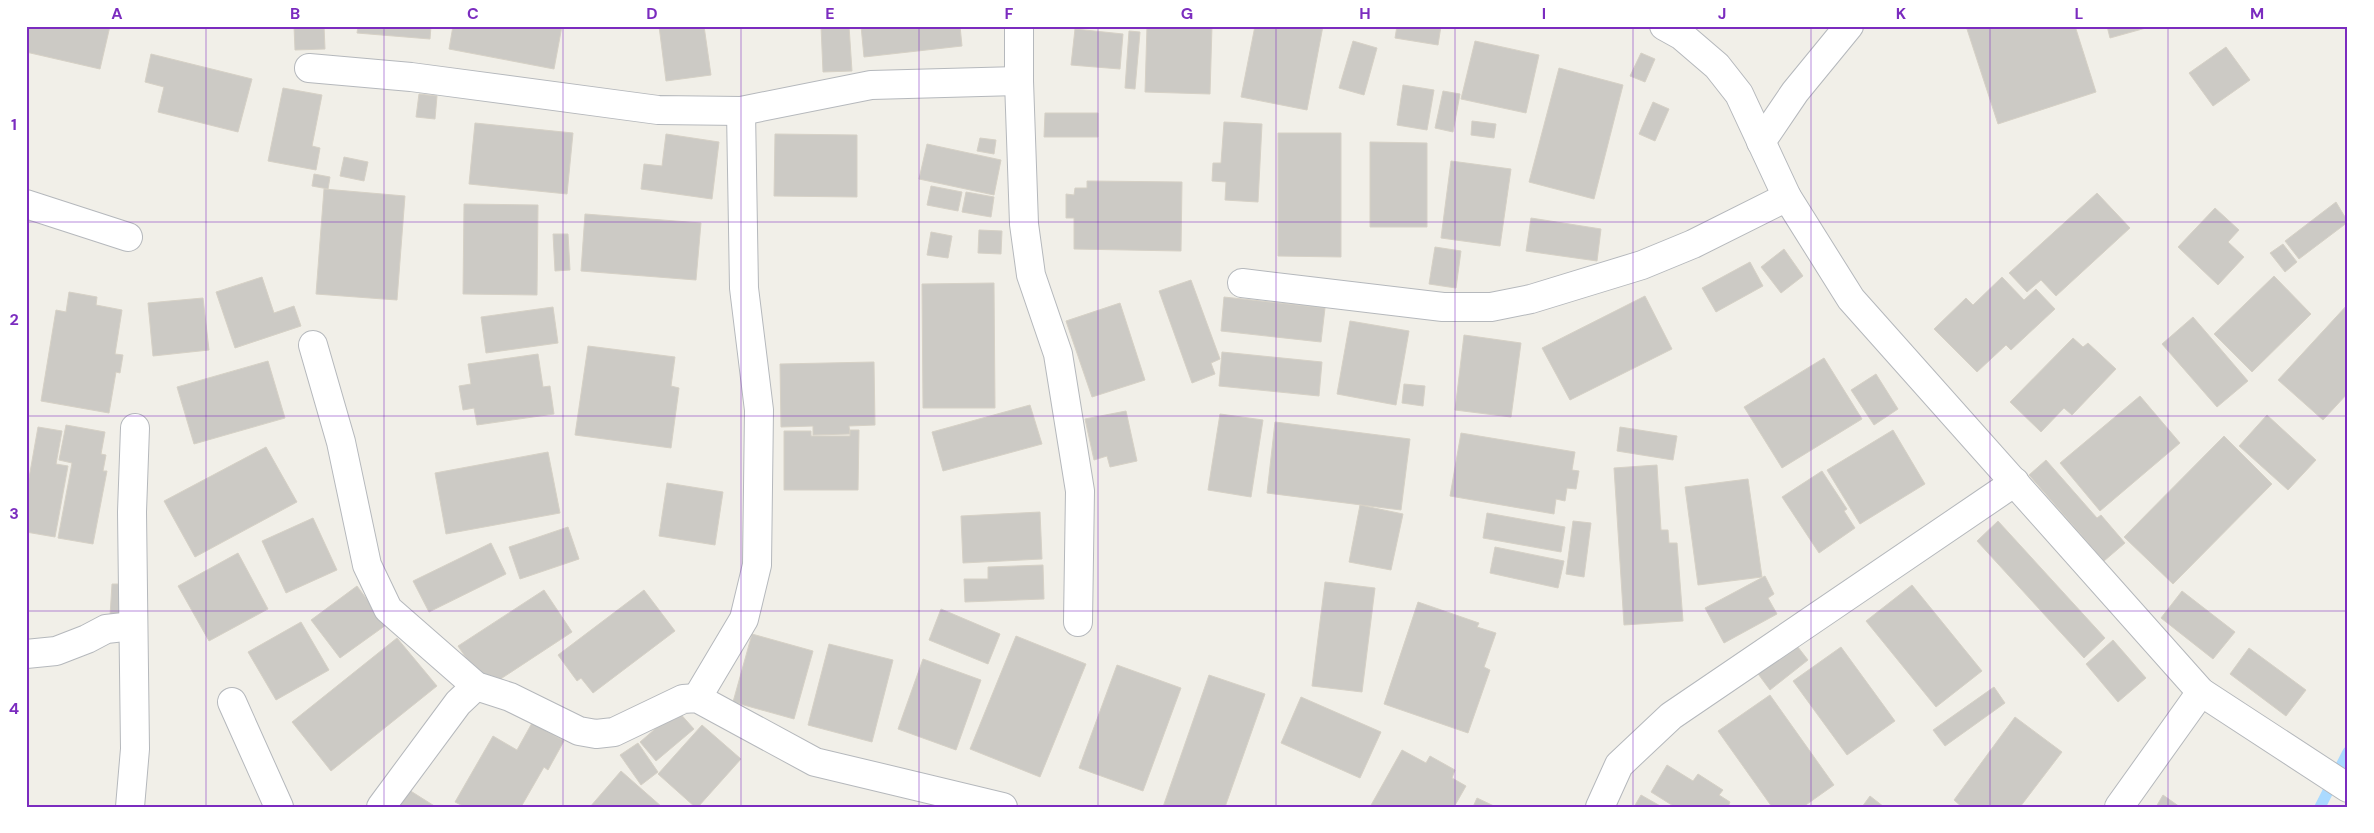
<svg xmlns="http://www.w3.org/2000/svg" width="2374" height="833" viewBox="0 0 2374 833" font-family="'DM Sans',sans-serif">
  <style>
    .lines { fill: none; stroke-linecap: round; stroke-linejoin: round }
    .stream { stroke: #aadaff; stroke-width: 11 }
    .building { fill: #cccac5; stroke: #d6d1c6 }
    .minor-casing { stroke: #b5b8bc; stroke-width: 30 }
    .minor { stroke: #fff; stroke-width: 28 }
    .grid { fill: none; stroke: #7b2cbf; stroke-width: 1; stroke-opacity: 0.55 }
    .neatline { fill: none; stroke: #7b2cbf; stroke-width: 2 }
    .grid-label { font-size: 16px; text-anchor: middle; font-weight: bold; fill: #7b2cbf }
  </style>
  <rect width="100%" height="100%" fill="#f1efe8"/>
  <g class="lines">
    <!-- stream -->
    <path class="stream" d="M2320,807L2348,752"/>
  </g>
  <!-- building -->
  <g class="building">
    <path d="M26,26H110L100,69L26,52Z"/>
    <path d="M294,26H324L325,49L295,50Z"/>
    <path d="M358,26H431L430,39L357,33Z"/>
    <path d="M453,26H562L554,69L449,49Z"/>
    <path d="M659,26H704L711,75L666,81Z"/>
    <path d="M821,26H849L852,71L823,72Z"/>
    <path d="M861,26H960L962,46L864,57Z"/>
    <path d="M1147,26H1212L1210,94L1145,92Z"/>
    <path d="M1255,26H1323L1307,110L1241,97Z"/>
    <path d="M1397,26H1441L1438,45L1395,38Z"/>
    <path d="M1966,26H2075L2096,92L1998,124Z"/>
    <path d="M2107,26H2153L2110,38Z"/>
    <path d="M1075,29L1123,34L1120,69L1071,65Z"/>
    <path d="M1129,31L1140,32L1135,89L1125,88Z"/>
    <path d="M1353,41L1377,48L1364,95L1339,88Z"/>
    <path d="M1475,41L1539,55L1526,113L1461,99Z"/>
    <path d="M2226,47L2250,80L2213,106L2189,73Z"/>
    <path d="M1641,53L1655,59L1645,82L1630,76Z"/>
    <path d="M151,54L252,79L238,132L158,112L164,87L145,82Z"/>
    <path d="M1559,68L1623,85L1594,199L1529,182Z"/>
    <path d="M1403,85L1434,90L1427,130L1397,125Z"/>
    <path d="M283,88L322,95L312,146L320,148L316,170L268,161Z"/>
    <path d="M1443,91L1460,94L1453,132L1435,128Z"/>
    <path d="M419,94L437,96L435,119L416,117Z"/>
    <path d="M1653,102L1669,109L1655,141L1639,134Z"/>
    <path d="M1045,113H1098V137H1044Z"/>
    <path d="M1472,121L1496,124L1494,138L1471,135Z"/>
    <path d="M1224,122L1262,124L1258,202L1225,200L1226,182L1212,181L1213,163H1221Z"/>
    <path d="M475,123L573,133L567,194L469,184Z"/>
    <path d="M1278,133H1341V257L1278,256Z"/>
    <path d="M666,134L719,142L712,199L641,189L644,164L662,166Z"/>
    <path d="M775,134L857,135V197L774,196Z"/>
    <path d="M980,138L996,140L994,154L977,151Z"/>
    <path d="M1370,142L1427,143V227H1370Z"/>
    <path d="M927,144L1001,160L994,195L919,179Z"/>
    <path d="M344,157L368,162L364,181L340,176Z"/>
    <path d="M1451,161L1511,169L1500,246L1441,238Z"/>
    <path d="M314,174L330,177L328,189L312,186Z"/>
    <path d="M1087,181L1182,182L1181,251L1074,249V218H1066V194L1074,195L1075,188H1087Z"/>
    <path d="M931,186L962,192L958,211L927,205Z"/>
    <path d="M324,189L405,196L397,300L316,294Z"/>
    <path d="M966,192L994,197L991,217L962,212Z"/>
    <path d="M2097,193L2130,228L2056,296L2041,280L2027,292L2009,273Z"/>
    <path d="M2336,202L2348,222L2299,259L2285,241Z"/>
    <path d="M464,204L538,205L537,295L463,294Z"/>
    <path d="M2215,208L2239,230L2228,242L2244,257L2218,285L2178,247Z"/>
    <path d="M585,214L701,223L696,280L581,271Z"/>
    <path d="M1531,218L1601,229L1597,261L1526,251Z"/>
    <path d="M979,230L1002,231L1001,254L978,253Z"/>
    <path d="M931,232L952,236L948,258L927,255Z"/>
    <path d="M553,234H568L570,270L555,271Z"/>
    <path d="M2283,244L2297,262L2285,272L2270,253Z"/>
    <path d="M1435,247L1461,251L1456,288L1429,284Z"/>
    <path d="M1784,249L1803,276L1781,293L1761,267Z"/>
    <path d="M1750,262L1763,286L1716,312L1702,288Z"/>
    <path d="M2274,276L2311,314L2252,372L2214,334Z"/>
    <path d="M262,277L274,313L294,306L301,326L235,348L216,292Z"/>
    <path d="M2002,277L2024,300L2036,289L2055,309L2011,350L2006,345L1977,372L1934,329L1966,298L1973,305Z"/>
    <path d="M1191,280L1220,359L1211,363L1215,374L1192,383L1159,291Z"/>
    <path d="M994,283L995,408H923L922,284Z"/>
    <path d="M69,292L97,297L96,305L122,310L115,354L123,355L120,373L116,372L109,413L41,401L56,310L66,312Z"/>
    <path d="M1645,296L1672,349L1570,400L1542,348Z"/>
    <path d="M1224,297L1325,308L1321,342L1221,331Z"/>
    <path d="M203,298L209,350L153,356L148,303Z"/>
    <path d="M1120,303L1145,380L1092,397L1066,321Z"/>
    <path d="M2348,304V393L2323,420L2278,380Z"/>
    <path d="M553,307L558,343L486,353L481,317Z"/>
    <path d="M2193,317L2248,381L2217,407L2162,344Z"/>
    <path d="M1350,321L1409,331L1396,405L1337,394Z"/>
    <path d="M1464,335L1521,343L1511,417L1455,410Z"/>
    <path d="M2073,338L2083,347L2088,343L2116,369L2072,415L2064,408L2041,432L2010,402Z"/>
    <path d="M588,346L675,357L671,386L679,388L671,448L575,435Z"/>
    <path d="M1222,352L1322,362L1319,396L1219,386Z"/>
    <path d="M538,354L543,387L550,386L554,414L477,425L474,408L463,410L459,386L471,384L468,364Z"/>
    <path d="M1824,358L1862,419L1782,468L1744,407Z"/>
    <path d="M268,361L285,418L194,444L177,387Z"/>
    <path d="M874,362L875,425L849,426L850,434L813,435V426L781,427L780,364Z"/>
    <path d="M1876,374L1898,409L1874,425L1851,390Z"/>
    <path d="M1404,384L1425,386L1423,406L1402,403Z"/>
    <path d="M2140,396L2180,443L2100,511L2060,463Z"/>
    <path d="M1030,405L1042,444L943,471L932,432Z"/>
    <path d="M1126,411L1137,461L1110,467L1107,456L1094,460L1085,419Z"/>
    <path d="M1220,414L1263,420L1251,497L1208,490Z"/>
    <path d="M2267,415L2316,460L2288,490L2239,446Z"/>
    <path d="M1275,422L1410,439L1401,510L1267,493Z"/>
    <path d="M66,425L105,432L101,454L106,455L103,471H107L93,544L58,538L72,463L59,460Z"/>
    <path d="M38,427L62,431L56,464L68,466L55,537L26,532V495Z"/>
    <path d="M1620,427L1677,436L1673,460L1617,451Z"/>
    <path d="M850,430H859L858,490H784V431H811V436H850Z"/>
    <path d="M1893,430L1925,484L1860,524L1827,470Z"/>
    <path d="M1461,433L1575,452L1572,470L1579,471L1576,489L1567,488L1565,501L1556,499L1554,514L1450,496Z"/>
    <path d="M2224,436L2272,484L2173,584L2124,537Z"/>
    <path d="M266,447L297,502L195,557L164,501Z"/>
    <path d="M548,452L560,513L446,534L435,473Z"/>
    <path d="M2046,460L2097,518L2101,515L2125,543L2104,561L2029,475Z"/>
    <path d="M1657,465L1661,530H1668L1669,543H1677L1683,621L1624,625L1614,468Z"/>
    <path d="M1822,471L1847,509L1844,511L1855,528L1819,553L1782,497Z"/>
    <path d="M1748,479L1762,577L1698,585L1685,487Z"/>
    <path d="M667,483L723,492L715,545L659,536Z"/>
    <path d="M1360,505L1403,514L1391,570L1349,562Z"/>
    <path d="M1040,512L1042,559L963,563L961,516Z"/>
    <path d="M1487,513L1565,527L1561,552L1483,538Z"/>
    <path d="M313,518L337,570L286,593L262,541Z"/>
    <path d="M1573,521L1591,523L1584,577L1566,574Z"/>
    <path d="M1998,521L2105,638L2084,658L1977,541Z"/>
    <path d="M568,527L579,559L520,579L509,547Z"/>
    <path d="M491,543L506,574L429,612L413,581Z"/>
    <path d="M1495,547L1564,561L1558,588L1490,573Z"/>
    <path d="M238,553L268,609L209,641L178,586Z"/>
    <path d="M1043,565L1044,599L965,602L964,579H988V567Z"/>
    <path d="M1765,576L1774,594L1768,598L1777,614L1724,643L1705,608Z"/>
    <path d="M1325,582L1375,588L1362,692L1312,686Z"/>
    <path d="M112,584H122L121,617L110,616Z"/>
    <path d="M1912,585L1982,671L1936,707L1866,621Z"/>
    <path d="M357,586L386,625L340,658L311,620Z"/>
    <path d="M544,590L572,632L493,684L481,680L458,646Z"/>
    <path d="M644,590L675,631L593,693L581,678L577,681L558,655Z"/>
    <path d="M2182,591L2235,632L2213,659L2161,618Z"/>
    <path d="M1418,602L1479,623L1477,627L1496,633L1484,667L1490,670L1468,733L1384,704Z"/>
    <path d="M941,609L1000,634L988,664L929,640Z"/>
    <path d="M301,622L329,670L276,700L248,652Z"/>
    <path d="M752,634L813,651L794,719L733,702Z"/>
    <path d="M1016,636L1086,664L1040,777L970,749Z"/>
    <path d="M397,638L437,686L331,771L292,722Z"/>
    <path d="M2113,640L2146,678L2118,702L2086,664Z"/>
    <path d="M1794,642L1808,660L1770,690L1756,671Z"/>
    <path d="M829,644L893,660L872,742L808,725Z"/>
    <path d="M1841,647L1895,721L1847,755L1793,681Z"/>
    <path d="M2249,648L2306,690L2286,716L2230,674Z"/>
    <path d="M923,659L981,680L956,750L898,729Z"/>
    <path d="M1117,665L1181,688L1143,791L1079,768Z"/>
    <path d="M1209,675L1265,694L1225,807H1163Z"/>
    <path d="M1994,687L2005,703L1945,746L1933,730Z"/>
    <path d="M1770,695L1834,785L1803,807H1772L1718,731Z"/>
    <path d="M1301,697L1381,732L1360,778L1281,743Z"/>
    <path d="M677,710L694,729L656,761L640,742Z"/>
    <path d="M2015,717L2062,752L2020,807H1962L1954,800Z"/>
    <path d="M532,723L564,741L548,770L544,767L521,807H465L455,802L493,736L517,750Z"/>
    <path d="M702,725L741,759L698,807H695L658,774Z"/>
    <path d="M638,743L658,772L641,785L620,755Z"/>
    <path d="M1402,750L1426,763L1430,756L1455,770L1452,778L1466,786L1454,807H1370Z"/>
    <path d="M1667,765L1693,781L1698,774L1723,790L1719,795L1730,802L1728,807H1675L1651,792Z"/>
    <path d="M621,771L662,807H590Z"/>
    <path d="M409,790L436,807H398Z"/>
    <path d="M1641,795L1662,807H1634Z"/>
    <path d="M2163,795L2180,807H2156Z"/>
    <path d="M1870,796L1884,807H1862Z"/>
    <path d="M1477,798L1496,807H1473Z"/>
  </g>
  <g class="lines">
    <defs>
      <g id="minor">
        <path d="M1019,26V81L1024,224L1031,275L1058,354L1080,491L1078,622"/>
        <path d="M1664,26L1682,36L1717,66L1739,94L1787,197L1851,299L2201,692L2348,788"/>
        <path d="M309,68L411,77L658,110L741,111L871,85L1019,81"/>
        <path d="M1761,142L1795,92L1849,26"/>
        <path d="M26,204L128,237"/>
        <path d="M1242,283L1443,307H1491L1531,299L1642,265L1693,244L1787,197"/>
        <path d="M313,345L341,442L367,565L388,609L476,686L510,697L579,731L596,734L614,732L683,699L697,698L815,762L1003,807"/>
        <path d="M26,654L56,651L87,639L106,629L133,626"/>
        <path d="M697,698L744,619L757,565L759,410L744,288L741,111"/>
        <path d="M232,702L279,807"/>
        <path d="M130,807L135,749L132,512L135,428"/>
        <path d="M381,807L458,703L476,686"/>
        <path d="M1600,807L1619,765L1671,716L2015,482"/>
        <path d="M2119,807L2201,692"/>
      </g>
    </defs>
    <!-- minor casing -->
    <use href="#minor" class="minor-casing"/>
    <!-- minor -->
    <use href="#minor" class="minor"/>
  </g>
  <!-- grid -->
  <path class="grid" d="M206,26V807M384,26V807M563,26V807M741,26V807M919,26V807M1098,26V807M1276,26V807M1455,26V807M1633,26V807M1811,26V807M1990,26V807M2168,26V807M26,222H2348M26,416H2348M26,611H2348"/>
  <!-- border -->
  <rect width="2374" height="833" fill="none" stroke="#ffffff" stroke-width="55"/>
  <rect x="28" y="28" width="2318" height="778" class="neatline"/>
  <g class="grid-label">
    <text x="117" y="19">A</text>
    <text x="295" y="19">B</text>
    <text x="473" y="19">C</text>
    <text x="652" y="19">D</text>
    <text x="830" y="19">E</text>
    <text x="1009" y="19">F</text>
    <text x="1187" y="19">G</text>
    <text x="1365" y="19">H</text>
    <text x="1544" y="19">I</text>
    <text x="1722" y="19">J</text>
    <text x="1901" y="19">K</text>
    <text x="2079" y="19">L</text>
    <text x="2257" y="19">M</text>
    <text x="14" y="130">1</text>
    <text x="14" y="325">2</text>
    <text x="14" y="519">3</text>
    <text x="14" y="714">4</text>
  </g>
</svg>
